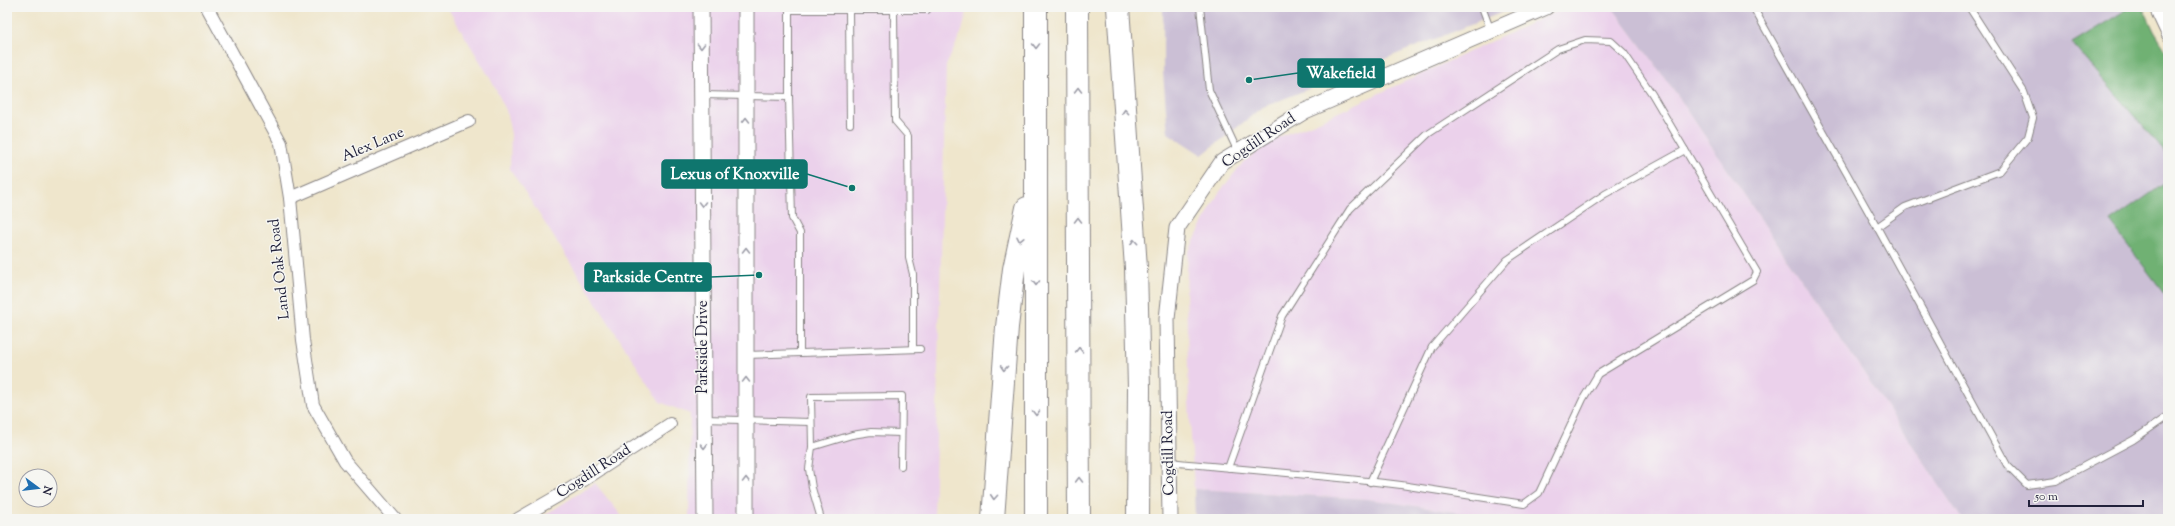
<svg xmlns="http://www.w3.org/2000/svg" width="2175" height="526" viewBox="0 0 2175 526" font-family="'Sorts Mill Goudy',serif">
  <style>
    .built { fill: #ebd1eb }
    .industrial { fill: #cbbfd5 }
    .forest { fill: #70b173; stroke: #496a57 }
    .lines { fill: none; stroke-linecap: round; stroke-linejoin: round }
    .service-casing { stroke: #888484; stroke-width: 8 }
    .minor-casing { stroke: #888484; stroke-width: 14 }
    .tertiary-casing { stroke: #888484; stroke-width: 17 }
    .motorway-casing { stroke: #888484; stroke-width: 24 }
    .service { stroke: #fff; stroke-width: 6 }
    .minor { stroke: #fff; stroke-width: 12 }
    .tertiary { stroke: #fff; stroke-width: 15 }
    .motorway { stroke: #fff; stroke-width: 22 }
    .oneway { stroke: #9c9ca7 }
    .labels { text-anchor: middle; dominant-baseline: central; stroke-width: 3; stroke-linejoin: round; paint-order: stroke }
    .street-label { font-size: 15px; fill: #22223b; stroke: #f6f6f2 }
    .leader { fill: none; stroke: #0f766e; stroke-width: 1.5 }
    .callout-dot { fill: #0f766e; stroke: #f6f6f2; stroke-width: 1.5 }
    .callout { fill: #0f766e; stroke: #0f766e; stroke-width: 1.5 }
    .callout-label { font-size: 16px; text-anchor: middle; font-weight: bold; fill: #fff }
  </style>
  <rect width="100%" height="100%" fill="#f6f6f2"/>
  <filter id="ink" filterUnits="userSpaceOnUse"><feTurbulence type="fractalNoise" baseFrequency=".025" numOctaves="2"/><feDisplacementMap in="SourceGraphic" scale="8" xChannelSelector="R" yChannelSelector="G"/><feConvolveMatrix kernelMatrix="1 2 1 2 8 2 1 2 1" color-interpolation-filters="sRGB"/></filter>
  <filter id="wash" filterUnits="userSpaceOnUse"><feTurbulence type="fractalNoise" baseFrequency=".012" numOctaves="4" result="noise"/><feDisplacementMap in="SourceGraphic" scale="16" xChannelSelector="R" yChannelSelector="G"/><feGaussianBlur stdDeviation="0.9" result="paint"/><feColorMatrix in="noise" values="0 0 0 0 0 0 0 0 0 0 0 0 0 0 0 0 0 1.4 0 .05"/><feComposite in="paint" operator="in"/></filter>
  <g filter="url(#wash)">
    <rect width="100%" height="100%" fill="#efe6cc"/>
    <!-- built -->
    <g class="built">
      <path d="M447,7H968L962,31L946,66L934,519H689L690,414L660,402L510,169L511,134L506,110L490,78Z"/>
      <path d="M1566,7H1612L1676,93L1962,519H1501L1367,499L1194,489L1189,402L1186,292L1188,253L1218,194L1244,161L1279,137L1317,122Z"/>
      <path d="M595,483L624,519H539Z"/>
    </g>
    <!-- industrial -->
    <g class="industrial">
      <path d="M1163,7H1516L1263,107L1202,155L1168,133L1163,73Z"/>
      <path d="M1612,7H2131L2072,43L2168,156V181L2110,222L2168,298V519H1962L1676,93Z"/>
      <path d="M1194,489L1367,499L1501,519H1195Z"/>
    </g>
    <!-- forest -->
    <g class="forest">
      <path d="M2131,7H2143L2154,31L2168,54V156L2072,43Z"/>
      <path d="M2168,181V298L2110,222Z"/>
    </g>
  </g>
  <g filter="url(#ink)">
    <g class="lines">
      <defs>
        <g id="service">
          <path d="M1200,7L1209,90L1238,152"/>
          <path d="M1482,7L1491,31"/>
          <path d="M1753,7L1877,227L1905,207L2000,171L2028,137L2033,118L2024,92L1969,7"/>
          <path d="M789,10H927"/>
          <path d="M849,10L850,124"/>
          <path d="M894,10L895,121L908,136L909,258L913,274V349"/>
          <path d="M702,95L789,97V7"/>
          <path d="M789,97L792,218L800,233V352"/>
          <path d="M1877,227L2007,465L2027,485L2056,481L2133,440L2168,416"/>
          <path d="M746,355L920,349"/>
          <path d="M704,419L810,422"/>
          <path d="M812,447L852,435L871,432L901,433"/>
          <path d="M1169,462C1246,470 1324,475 1401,485C1442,491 1483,498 1524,504L1539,493L1583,399L1598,374L1753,280L1757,272L1652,94L1624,53L1611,41L1585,40L1558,49L1428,134L1350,209L1282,316L1228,468"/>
          <path d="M1370,482L1432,347L1507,260L1605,194L1685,150"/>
          <path d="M821,519L812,488L809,469L812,447L811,397L902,396L901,466"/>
        </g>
        <g id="minor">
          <path d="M207,7L281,143L290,198L303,340L313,405L345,461L395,519"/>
          <path d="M2155,7L2168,35"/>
          <path d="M290,198L469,121"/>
          <path d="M518,519L570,489L670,424"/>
        </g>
        <g id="tertiary">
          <path d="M701,7L705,519"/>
          <path d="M746,519V7"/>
          <path d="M1170,519L1167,319L1177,228L1222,162L1305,111L1546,7"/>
        </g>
        <g id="motorway">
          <path d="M1077,7L1079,519"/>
          <path d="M1118,7L1136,268L1139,388L1138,519"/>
          <path d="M993,519L1007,327L1014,269L1027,208"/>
          <path d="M1036,519V7"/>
        </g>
      </defs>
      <!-- service casing -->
      <use href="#service" class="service-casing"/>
      <!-- minor casing -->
      <use href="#minor" class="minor-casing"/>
      <!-- tertiary casing -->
      <use href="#tertiary" class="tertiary-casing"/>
      <!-- motorway casing -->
      <use href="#motorway" class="motorway-casing"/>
      <!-- service -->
      <use href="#service" class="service"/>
      <!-- minor -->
      <use href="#minor" class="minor"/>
      <!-- tertiary -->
      <use href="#tertiary" class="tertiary"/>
      <!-- motorway -->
      <use href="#motorway" class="motorway"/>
    </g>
    <!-- one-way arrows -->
    <defs><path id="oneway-chevron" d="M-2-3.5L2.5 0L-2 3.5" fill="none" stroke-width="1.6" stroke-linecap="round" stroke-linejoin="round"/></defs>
    <g class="oneway">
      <use href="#oneway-chevron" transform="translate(701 46) rotate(90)"/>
      <use href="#oneway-chevron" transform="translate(1036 46) rotate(90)"/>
      <use href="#oneway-chevron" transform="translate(1078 90) rotate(-90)"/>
      <use href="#oneway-chevron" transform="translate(1125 112) rotate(-94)"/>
      <use href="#oneway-chevron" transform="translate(746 120) rotate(-90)"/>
      <use href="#oneway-chevron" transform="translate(702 204) rotate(90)"/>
      <use href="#oneway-chevron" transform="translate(1078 220) rotate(-90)"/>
      <use href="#oneway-chevron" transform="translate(1020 239) rotate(102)"/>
      <use href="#oneway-chevron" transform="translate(1134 242) rotate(-95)"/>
      <use href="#oneway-chevron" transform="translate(746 250) rotate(-90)"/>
      <use href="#oneway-chevron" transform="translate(1036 283) rotate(90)"/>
      <use href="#oneway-chevron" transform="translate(1079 350) rotate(-90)"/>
      <use href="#oneway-chevron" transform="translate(1004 368) rotate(94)"/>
      <use href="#oneway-chevron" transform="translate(746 380) rotate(-90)"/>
      <use href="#oneway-chevron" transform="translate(1036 413) rotate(90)"/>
      <use href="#oneway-chevron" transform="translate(704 446) rotate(89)"/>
      <use href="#oneway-chevron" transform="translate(746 480) rotate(-90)"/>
      <use href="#oneway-chevron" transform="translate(1079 480) rotate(-90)"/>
      <use href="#oneway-chevron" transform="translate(994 497) rotate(94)"/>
    </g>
  </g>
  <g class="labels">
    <!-- street labels -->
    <g class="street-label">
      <text transform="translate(1259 141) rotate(-34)">Cogdill Road</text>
      <text transform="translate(373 145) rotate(-23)">Alex Lane</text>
      <text transform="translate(280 269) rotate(-96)">Land Oak Road</text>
      <text transform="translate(703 347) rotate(-90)">Parkside Drive</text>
      <text transform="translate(1169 453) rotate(-91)">Cogdill Road</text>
      <text transform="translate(594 472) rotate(-33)">Cogdill Road</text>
    </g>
  </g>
  <!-- callouts -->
  <path class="leader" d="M1249 80L1298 73M852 188L807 174M759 275L711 277"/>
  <g class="callout-dot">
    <circle cx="1249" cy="80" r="4"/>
    <circle cx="852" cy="188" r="4"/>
    <circle cx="759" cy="275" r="4"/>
  </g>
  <g class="callout">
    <rect x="1298" y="59" width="86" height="28" rx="4"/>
    <rect x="662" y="160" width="145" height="28" rx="4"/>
    <rect x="585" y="263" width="126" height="28" rx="4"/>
  </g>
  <g class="callout-label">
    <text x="1341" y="78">Wakefield</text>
    <text x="735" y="179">Lexus of Knoxville</text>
    <text x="648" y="282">Parkside Centre</text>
  </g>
  <!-- margin -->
  <rect width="2175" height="526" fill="none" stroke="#f6f6f2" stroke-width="24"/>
  <!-- north arrow -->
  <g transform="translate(38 488) rotate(105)"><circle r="19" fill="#f6f6f2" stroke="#a1a1a9"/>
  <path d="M0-3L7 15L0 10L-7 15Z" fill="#1f6fb2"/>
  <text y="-6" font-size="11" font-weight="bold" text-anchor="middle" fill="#22223b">N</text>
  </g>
  <!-- scale -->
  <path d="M2029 500v6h114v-6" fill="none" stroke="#22223b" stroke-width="2"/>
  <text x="2035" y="500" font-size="12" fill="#22223b" stroke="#f6f6f2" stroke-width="3" paint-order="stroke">50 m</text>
</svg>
